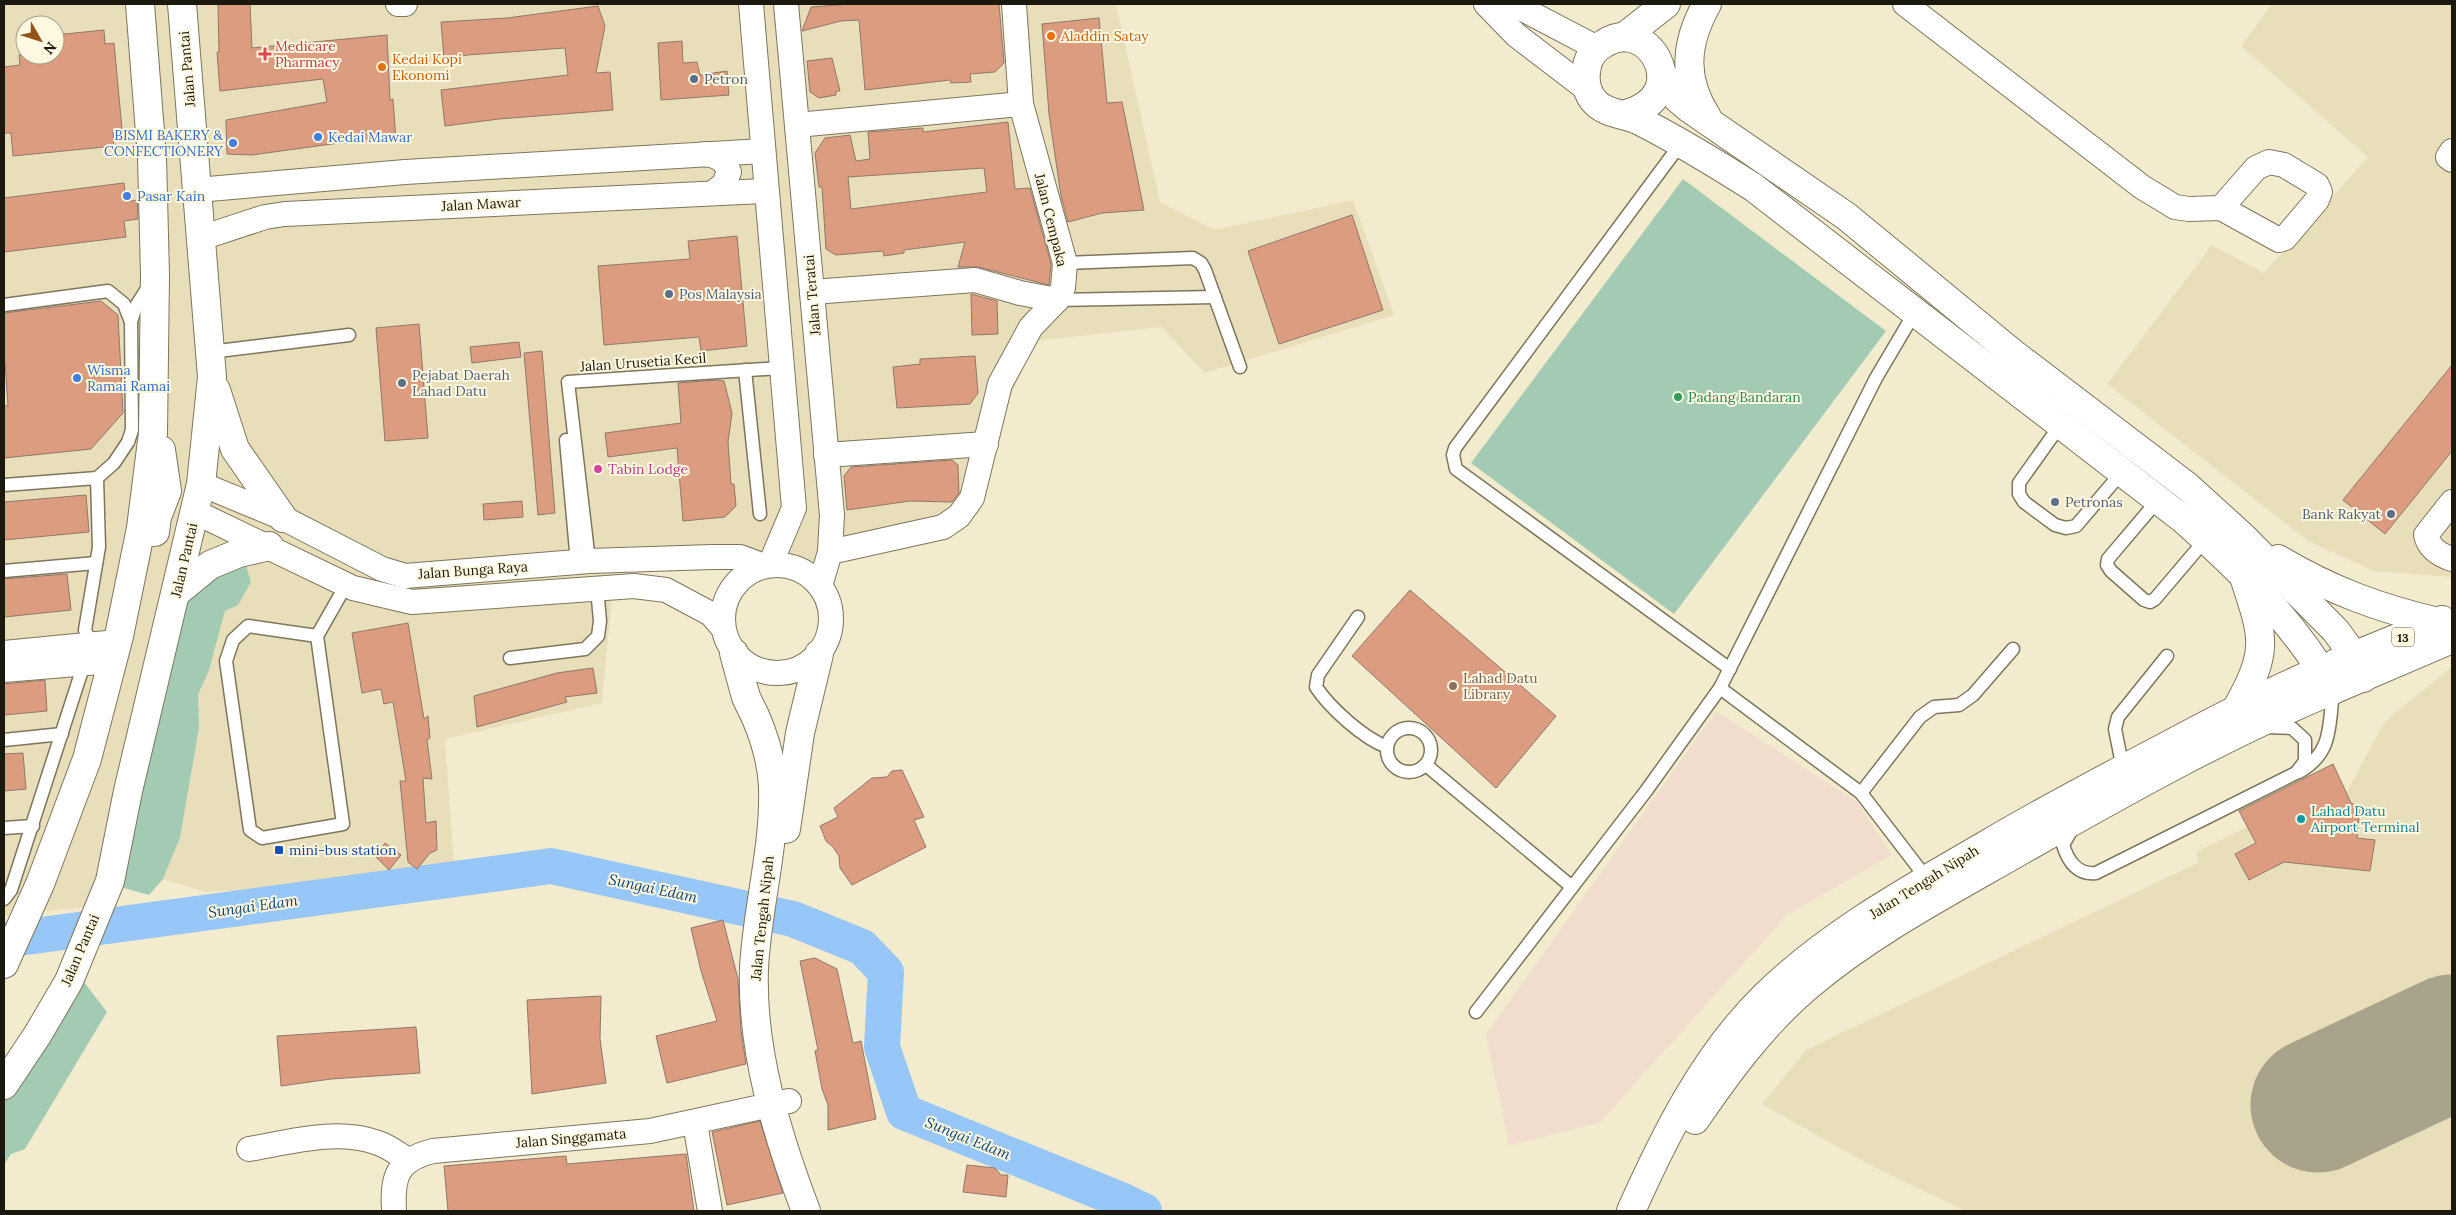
<svg xmlns="http://www.w3.org/2000/svg" width="2456" height="1215" viewBox="0 0 2456 1215" font-family="Lora,serif">
  <style>
    .built { fill: #e8deba; fill-rule: evenodd }
    .education { fill: #f0ddcd }
    .green { fill: #a3cbb3 }
    .lines { fill: none; stroke-linecap: round; stroke-linejoin: round }
    .river { stroke: #97c7f9; stroke-width: 36 }
    .runway { stroke: #a9a38c; stroke-width: 135 }
    .building { fill: #dc9c7f; stroke: #91776b; fill-rule: evenodd }
    .lane-casing { stroke: #7d765c; stroke-width: 15 }
    .street-casing { stroke: #7d765c; stroke-width: 26 }
    .secondary-casing { stroke: #7d765c; stroke-width: 30 }
    .highway-casing { stroke: #7d765c; stroke-width: 30 }
    .lane { stroke: #fff; stroke-width: 12 }
    .street { stroke: #fff; stroke-width: 24 }
    .secondary { stroke: #fff; stroke-width: 28 }
    .highway { stroke: #fff; stroke-width: 28 }
    .food-dot { fill: #e8710a; stroke: #fef8e1; stroke-width: 2 }
    .health-dot { fill: #e0444e; stroke: #fef8e1; stroke-width: 2 }
    .service-dot { fill: #5c6f8a; stroke: #fef8e1; stroke-width: 2 }
    .shop-dot { fill: #3f7fe0; stroke: #fef8e1; stroke-width: 2 }
    .leisure-dot { fill: #2e9e5b; stroke: #fef8e1; stroke-width: 2 }
    .hotel-dot { fill: #d1479c; stroke: #fef8e1; stroke-width: 2 }
    .education-dot { fill: #8d6e63; stroke: #fef8e1; stroke-width: 2 }
    .culture-dot { fill: #0f9aa8; stroke: #fef8e1; stroke-width: 2 }
    .transit-dot { fill: #1a4fb4; stroke: #fef8e1; stroke-width: 2 }
    .labels { text-anchor: middle; dominant-baseline: central; stroke-width: 4; stroke-linejoin: round; paint-order: stroke }
    .shield { fill: #fef8e1; stroke: #5f5b4d; stroke-width: 1 }
    .shield-label { font-size: 12px; font-weight: bold; fill: #1b180e }
    .food-label { font-size: 14px; fill: #c56008; stroke: #fef8e1; text-anchor: start }
    .health-label { font-size: 14px; fill: #be3a42; stroke: #fef8e1; text-anchor: start }
    .street-label { font-size: 14px; fill: #1b180e; stroke: #fef8e1 }
    .service-label { font-size: 14px; fill: #4e5e75; stroke: #fef8e1; text-anchor: start }
    .shop-label { font-size: 14px; fill: #366cbe; stroke: #fef8e1; text-anchor: start }
    .leisure-label { font-size: 14px; fill: #27864d; stroke: #fef8e1; text-anchor: start }
    .hotel-label { font-size: 14px; fill: #b23c85; stroke: #fef8e1; text-anchor: start }
    .education-label { font-size: 14px; fill: #785e54; stroke: #fef8e1; text-anchor: start }
    .culture-label { font-size: 14px; fill: #0d838f; stroke: #fef8e1; text-anchor: start }
    .transit-label { font-size: 14px; fill: #164399; stroke: #fef8e1; text-anchor: start }
    .water-label { font-size: 15px; font-style: italic; fill: #134673; stroke: #fef8e1 }
  </style>
  <rect width="100%" height="100%" fill="#f3ebce"/>
  <!-- built -->
  <g class="built">
    <path d="M4,4H1116L1160,202L1214,230L1353,200L1394,315L1205,373L1161,327L1034,341L1008,403L985,495L962,526L892,551L806,562L620,559L611,608L602,703L445,739L454,866L386,881L206,892L163,879L180,838L199,728L198,695L209,669L225,611L251,582L244,558L111,904L4,916ZM25,25H55V55H25Z"/>
    <path d="M2272,4H2452V577L2374,571L2308,541L2107,384L2212,245L2264,273L2368,157L2241,46Z"/>
    <path d="M2452,667V1211H1965L1868,1164L1762,1104L1806,1050L2199,862L2196,852L2247,827L2239,811L2333,764L2347,792L2382,726L2391,716Z"/>
  </g>
  <!-- education -->
  <path class="education" d="M1716,711L1856,801L1892,855L1787,915L1600,1122L1509,1146L1486,1034Z"/>
  <!-- green -->
  <g class="green">
    <path d="M1683,179L1886,331L1674,614L1471,463Z"/>
    <path d="M244,558L251,582L238,605L225,611L209,670L198,695L199,728L180,838L163,879L149,895L124,888L117,877L182,595Z"/>
    <path d="M80,977L107,1012L25,1149L11,1154L4,1164V1086Z"/>
  </g>
  <g class="lines">
    <!-- river -->
    <path class="river" d="M4,940L551,866L793,919L862,947L886,972L882,1047L904,1112L1123,1201L1144,1211"/>
    <!-- runway -->
    <path class="runway" d="M2318,1105L2452,1042"/>
  </g>
  <!-- building -->
  <g class="building">
    <path d="M218,4H250L252,48L387,35L390,100L393,99L396,141L339,143L252,155L227,154L226,120L327,102L323,79L220,91L217,52H219Z"/>
    <path d="M851,4H999L1004,63L995,72L970,74L971,82L951,83L950,80L865,90L859,20L841,21L802,31L811,7Z"/>
    <path d="M598,6L605,26L596,73L610,72L613,110L499,119L445,126L441,90L568,75L565,48L467,55L444,59L441,22L507,18Z"/>
    <path d="M1099,18L1107,103L1122,102L1144,210L1102,213L1068,222L1061,196L1049,114L1042,24Z"/>
    <path d="M104,30L105,44L114,43L122,129L113,130L114,146L13,156L11,133H4V67L20,65L19,55H55V35Z"/>
    <path d="M682,41L683,63L697,62L700,75L727,71L729,95L661,100L658,43Z"/>
    <path d="M832,58L840,91H836V95L819,98L810,92L807,61Z"/>
    <path d="M1008,122L1015,189L1030,188L1051,264L1049,285L978,267H958L965,242L904,250V253L884,256L883,251L836,255L826,249L822,187H819L815,153L825,138L850,135L856,161L870,159L868,132L923,128V132ZM984,168L987,192L851,209L848,177Z"/>
    <path d="M124,183L126,202L137,200L138,219L124,221L126,237L4,252V198Z"/>
    <path d="M1352,215L1383,310L1279,344L1248,251Z"/>
    <path d="M737,236L747,346L701,351L699,337L604,345L598,266L690,259L688,241Z"/>
    <path d="M971,294L997,301L998,334L972,335Z"/>
    <path d="M101,301L118,315L123,413L91,449L4,458V406H8L5,362H4V313Z"/>
    <path d="M419,324L428,438L385,441L376,328Z"/>
    <path d="M519,342L521,357L472,363L470,347Z"/>
    <path d="M542,351L555,513L538,515L524,353Z"/>
    <path d="M975,356L978,393L970,404L897,408L893,367L920,364V359Z"/>
    <path d="M2452,365V451L2385,534L2343,500Z"/>
    <path d="M716,380L724,381L732,413L728,442L731,484H734L736,506L725,517L683,521L677,448L608,457L605,433L681,423L678,383Z"/>
    <path d="M952,460L958,465L959,493L952,502L910,501L847,510L844,476L851,467Z"/>
    <path d="M86,495L89,532L4,540V502Z"/>
    <path d="M522,501L523,517L484,520L483,504Z"/>
    <path d="M67,574L71,610L4,617V579Z"/>
    <path d="M1410,590L1556,716L1496,788L1352,656Z"/>
    <path d="M408,623L424,719L428,716L430,738L427,740L432,779L423,778L426,823L436,821L437,850L430,853L417,869L408,862L400,781H406L393,702L384,704L381,689L362,693L352,633Z"/>
    <path d="M593,668L597,693L565,697L567,702L477,727L474,696L557,673Z"/>
    <path d="M45,680L47,711L4,715V684Z"/>
    <path d="M23,753L26,789L4,791V754Z"/>
    <path d="M2333,764L2351,803L2360,807L2357,838L2375,840L2370,871L2284,862L2249,880L2235,854L2256,843L2239,811Z"/>
    <path d="M902,770L924,817L914,820L926,847L852,885L840,868L839,856L833,847L826,841L820,826L838,817L834,808L872,778L887,777L892,771Z"/>
    <path d="M385,843L401,855L389,870L376,857Z"/>
    <path d="M723,920L738,979L741,1031L746,1064L667,1083L656,1036L717,1021L701,971L691,928Z"/>
    <path d="M815,958L837,969L853,1043L861,1041L876,1119L828,1130V1105L822,1089L815,1051L818,1050L800,961Z"/>
    <path d="M601,996L600,1039L606,1083L532,1094L527,1000Z"/>
    <path d="M416,1027L420,1073L331,1079L281,1086L277,1036Z"/>
    <path d="M760,1121L783,1193L727,1205L712,1132Z"/>
    <path d="M686,1154L694,1211H448L444,1166L566,1156L567,1164Z"/>
    <path d="M967,1165L995,1168L1001,1175H1008L1006,1197L963,1192Z"/>
  </g>
  <g class="lines">
    <defs>
      <g id="lane">
        <path d="M1682,142L1455,448L1453,455L1456,469L1730,669"/>
        <path d="M1065,263L1193,258L1201,263L1205,270L1240,367"/>
        <path d="M1057,300L1215,297"/>
        <path d="M4,305L108,291L124,304L131,322"/>
        <path d="M210,352L349,335"/>
        <path d="M745,370L760,514"/>
        <path d="M2061,424L2019,483V494L2024,502L2055,525L2066,528L2076,526L2122,472"/>
        <path d="M566,440L577,562"/>
        <path d="M97,478L99,547L85,630L89,639L97,643"/>
        <path d="M4,485L97,478L114,463L128,442L132,430L131,322L136,306L150,284"/>
        <path d="M2158,500L2108,559L2107,565L2111,571L2144,600L2150,602L2155,599L2206,539"/>
        <path d="M589,561L568,382L780,368"/>
        <path d="M4,571L96,563"/>
        <path d="M1358,617L1318,675L1316,687C1330,708 1363,738 1387,747"/>
        <path d="M317,636L248,626L233,640L226,661L250,830L262,838L343,824L317,636L346,585"/>
        <path d="M510,658L585,649L598,636L600,621L597,588"/>
        <path d="M1720,688L1861,793L1927,879"/>
        <circle cx="1409" cy="750" r="22"/>
        <path d="M4,740L62,734"/>
        <path d="M1426,765L1572,887"/>
        <path d="M2123,769L2115,729L2118,717L2167,656"/>
        <path d="M2299,772C2333,753 2329,725 2333,690"/>
        <path d="M1861,793L1920,717L1934,707L1959,705L1973,695L2013,649"/>
        <path d="M4,828L33,826"/>
        <path d="M2072,829L2063,845C2068,861 2077,875 2096,873L2296,773L2305,761V740L2292,728L2266,727"/>
        <path d="M4,899L11,890L84,664"/>
        <path d="M1476,1012L1646,791L1720,688L1876,378L1915,312"/>
      </g>
      <g id="street">
        <path d="M398,4H405"/>
        <path d="M751,4L794,508L770,565"/>
        <path d="M786,4L832,515L830,552L820,586"/>
        <path d="M1486,4L1516,35L1588,90"/>
        <path d="M1513,4L1597,48"/>
        <path d="M1905,4L2142,187L2175,207L2189,209L2221,208L2279,240L2285,238L2317,200L2320,192L2317,185L2284,165L2269,162L2256,168L2221,208"/>
        <path d="M797,125L1021,104"/>
        <path d="M2452,151L2448,157L2452,160"/>
        <path d="M705,154C717,156 725,159 729,172L724,184L713,193"/>
        <path d="M197,190L405,172L763,151"/>
        <path d="M201,238L265,217L285,214L766,191"/>
        <path d="M812,292L975,280L1020,293L1057,300"/>
        <path d="M826,455L986,444"/>
        <path d="M201,484L283,518L382,569L405,576L589,561L712,557H740L764,566"/>
        <path d="M2452,502L2426,535C2429,549 2440,555 2452,559"/>
        <path d="M195,512L353,588L412,602L634,586L666,590L711,614L723,628"/>
        <path d="M830,552L943,527L959,516L972,498L1000,384L1031,327L1057,300L1063,288L1065,263L1021,104L1014,4"/>
        <circle cx="777" cy="619" r="54"/>
        <path d="M4,653L117,642"/>
        <path d="M4,670L112,661"/>
        <path d="M695,1123L710,1211"/>
        <path d="M249,1149C290,1142 337,1128 378,1143C388,1146 398,1154 408,1160"/>
        <path d="M394,1211C392,1176 397,1160 433,1151L650,1131L789,1101"/>
      </g>
      <g id="secondary">
        <path d="M216,390L235,449L283,518"/>
        <path d="M155,532L157,517L167,491L161,450"/>
        <path d="M177,592L210,565L239,553L269,546"/>
        <path d="M734,653C738,668 742,683 746,697C749,704 753,711 756,718C765,739 772,764 773,787C775,848 757,908 754,968C751,1050 777,1135 806,1211"/>
        <path d="M786,829L800,733L819,654"/>
        <path d="M4,964L40,884L87,759L119,636L141,528L153,433L155,274L152,158L140,4"/>
        <path d="M4,1085L38,1034L69,981L110,881L128,791L201,484L212,377L182,4"/>
        <path d="M1695,1120C1728,1072 1763,1024 1808,986C1872,932 1947,893 2020,851C2121,794 2224,735 2333,690"/>
        <path d="M1631,1211C1665,1135 1704,1056 1764,997C1827,935 1908,890 1984,846C2043,811 2102,780 2163,748C2215,720 2267,693 2321,670"/>
      </g>
      <g id="highway">
        <path d="M1707,4C1685,43 1682,79 1707,117"/>
        <path d="M1624,37L1666,4"/>
        <path d="M1661,72L1677,98L1690,109L1846,216L2015,355L2188,487L2243,537L2336,631L2354,656L2363,678"/>
        <path d="M1626,114C1695,96 1649,15 1605,43C1596,48 1589,55 1587,66C1584,79 1586,94 1597,104C1608,114 1625,114 1638,120C1678,140 1715,163 1753,187L2183,519C2241,570 2294,622 2333,690L2452,639"/>
        <path d="M2278,559C2330,590 2378,608 2438,622"/>
        <path d="M2336,663L2442,620"/>
        <path d="M2237,708C2268,652 2265,640 2245,580"/>
      </g>
    </defs>
    <!-- lane casing -->
    <use href="#lane" class="lane-casing"/>
    <!-- street casing -->
    <use href="#street" class="street-casing"/>
    <!-- secondary casing -->
    <use href="#secondary" class="secondary-casing"/>
    <!-- highway casing -->
    <use href="#highway" class="highway-casing"/>
    <!-- lane -->
    <use href="#lane" class="lane"/>
    <!-- street -->
    <use href="#street" class="street"/>
    <!-- secondary -->
    <use href="#secondary" class="secondary"/>
    <!-- highway -->
    <use href="#highway" class="highway"/>
  </g>
  <!-- markers -->
  <g class="food-dot">
    <circle cx="1051" cy="36" r="5"/>
    <circle cx="382" cy="67" r="5"/>
  </g>
  <path class="health-dot" d="M262.5 46.5h5v5h5v5h-5v5h-5v-5h-5v-5h5z"/>
  <g class="service-dot">
    <circle cx="694" cy="79" r="5"/>
    <circle cx="669" cy="294" r="5"/>
    <circle cx="402" cy="383" r="5"/>
    <circle cx="2055" cy="502" r="5"/>
    <circle cx="2391" cy="514" r="5"/>
  </g>
  <g class="shop-dot">
    <circle cx="318" cy="137" r="5"/>
    <circle cx="233" cy="143" r="5"/>
    <circle cx="127" cy="196" r="5"/>
    <circle cx="77" cy="378" r="5"/>
  </g>
  <circle class="leisure-dot" cx="1678" cy="397" r="5"/>
  <circle class="hotel-dot" cx="598" cy="469" r="5"/>
  <circle class="education-dot" cx="1453" cy="686" r="5"/>
  <circle class="culture-dot" cx="2301" cy="819" r="5"/>
  <rect class="transit-dot" x="274" y="845" width="10" height="10" rx="2.5"/>
  <g class="labels">
    <!-- shield labels -->
    <rect class="shield" x="2392" y="627.5" width="22" height="19" rx="4"/>
    <g class="shield-label">
      <text x="2403" y="637">13</text>
    </g>
    <!-- food labels -->
    <g class="food-label">
      <text x="1061" y="36">Aladdin Satay</text>
      <text x="392" y="59">Kedai Kopi<tspan x="392" dy="16">Ekonomi</tspan></text>
    </g>
    <!-- health labels -->
    <g class="health-label">
      <text x="275" y="46">Medicare<tspan x="275" dy="16">Pharmacy</tspan></text>
    </g>
    <!-- street labels -->
    <g class="street-label">
      <text transform="translate(187 69) rotate(-95)">Jalan Pantai</text>
      <text transform="translate(481 204) rotate(-3)">Jalan Mawar</text>
      <text transform="translate(1051 220) rotate(76)">Jalan Cempaka</text>
      <text transform="translate(812 295) rotate(-95)">Jalan Teratai</text>
      <text transform="translate(643 362) rotate(-4)">Jalan Urusetia Kecil</text>
      <text transform="translate(184 560) rotate(-77)">Jalan Pantai</text>
      <text transform="translate(473 570) rotate(-4)">Jalan Bunga Raya</text>
      <text transform="translate(1924 882) rotate(-32)">Jalan Tengah Nipah</text>
      <text transform="translate(762 918) rotate(-84)">Jalan Tengah Nipah</text>
      <text transform="translate(80 950) rotate(-67)">Jalan Pantai</text>
      <text transform="translate(571 1138) rotate(-5)">Jalan Singgamata</text>
    </g>
    <!-- service labels -->
    <g class="service-label">
      <text x="704" y="79">Petron</text>
      <text x="679" y="294">Pos Malaysia</text>
      <text x="412" y="375">Pejabat Daerah<tspan x="412" dy="16">Lahad Datu</tspan></text>
      <text x="2065" y="502">Petronas</text>
      <text x="2381" y="514" text-anchor="end">Bank Rakyat</text>
    </g>
    <!-- shop labels -->
    <g class="shop-label">
      <text x="223" y="135" text-anchor="end">BISMI BAKERY &amp;<tspan x="223" dy="16">CONFECTIONERY</tspan></text>
      <text x="328" y="137">Kedai Mawar</text>
      <text x="137" y="196">Pasar Kain</text>
      <text x="87" y="370">Wisma<tspan x="87" dy="16">Ramai Ramai</tspan></text>
    </g>
    <!-- leisure labels -->
    <g class="leisure-label">
      <text x="1688" y="397">Padang Bandaran</text>
    </g>
    <!-- hotel labels -->
    <g class="hotel-label">
      <text x="608" y="469">Tabin Lodge</text>
    </g>
    <!-- education labels -->
    <g class="education-label">
      <text x="1463" y="678">Lahad Datu<tspan x="1463" dy="16">Library</tspan></text>
    </g>
    <!-- culture labels -->
    <g class="culture-label">
      <text x="2311" y="811">Lahad Datu<tspan x="2311" dy="16">Airport Terminal</tspan></text>
    </g>
    <!-- transit labels -->
    <g class="transit-label">
      <text x="289" y="850">mini-bus station</text>
    </g>
    <!-- water labels -->
    <g class="water-label">
      <text transform="translate(653 888) rotate(12)">Sungai Edam</text>
      <text transform="translate(253 906) rotate(-8)">Sungai Edam</text>
      <text transform="translate(968 1138) rotate(22)">Sungai Edam</text>
    </g>
  </g>
  <!-- border -->
  <rect width="2456" height="1215" fill="none" stroke="#1b180e" stroke-width="10"/>
  <!-- north arrow -->
  <g transform="translate(40 40) rotate(129)"><circle r="24" fill="#fef8e1" stroke="#a39e8d"/>
  <path d="M0-4L9 19L0 12L-9 19Z" fill="#93541c"/>
  <text y="-8" font-size="14" font-weight="bold" text-anchor="middle" fill="#1b180e">N</text>
  </g>
</svg>
